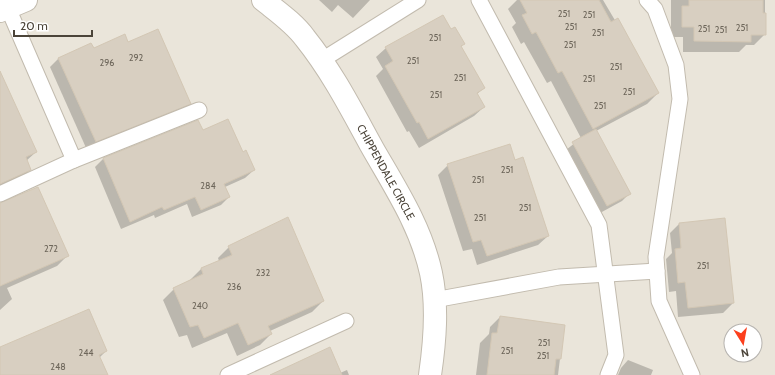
<svg xmlns="http://www.w3.org/2000/svg" width="775" height="375" viewBox="0 0 775 375" font-family="Cabin,sans-serif">
  <style>
    .residential { fill: #eae5da; fill-rule: evenodd }
    .shadow { fill: #0003 }
    .building { fill: #d8cfc1; stroke: #d3c7b4 }
    .lines { fill: none; stroke-linecap: round; stroke-linejoin: round }
    .service-casing { stroke: #c2bbae; stroke-width: 17 }
    .minor-casing { stroke: #c2bbae; stroke-width: 24 }
    .service { stroke: #fff; stroke-width: 15 }
    .minor { stroke: #fff; stroke-width: 22 }
    .labels { text-anchor: middle; dominant-baseline: central; stroke-width: 4; stroke-linejoin: round; paint-order: stroke }
    .number-label { font-size: 9px; fill: #6e675b }
    .street-label { font-size: 11px; fill: #4b4439; stroke: #fff }
  </style>
  <rect width="100%" height="100%" fill="#f6f3ec"/>
  <!-- residential -->
  <path class="residential" d="M0,0H775V375H0ZM731,331H755V355H731Z"/>
  <!-- shadow -->
  <g class="shadow">
    <path d="M319,0H370L353,18L338,5L332,12Z"/>
    <path d="M517,0H603L658,93L647,104L596,131L630,193L622,201L600,213L566,150L581,138L551,81L547,83L524,42L521,44L512,27L516,23L508,9Z"/>
    <path d="M671,0H765V34L754,45H746L739,52H683V37H671Z"/>
    <path d="M450,30L463,44L461,47L484,88L477,94L484,107L474,116L419,148L409,131L407,132L376,76L383,69L376,57L386,48Z"/>
    <path d="M127,44L190,103L181,112L87,150L50,67L59,58Z"/>
    <path d="M0,77L36,152L26,161L30,170L19,180L0,189Z"/>
    <path d="M198,121L202,132L242,153L254,170L245,178L225,187L229,197L221,205L192,217L187,204L155,218L154,215L121,229L95,167L103,159Z"/>
    <path d="M515,162L548,236L538,245L477,265L472,249L463,251L438,175L448,165Z"/>
    <path d="M0,203H4L68,255L57,266L7,288L12,299L0,310Z"/>
    <path d="M679,224L733,303L723,313L678,317L676,291L669,292L666,259L672,253L670,233Z"/>
    <path d="M229,247L323,301L312,312L270,331L271,334L260,345L237,356L227,333L192,348L187,335L179,337L163,300L174,289L190,280L201,269L219,261L218,258Z"/>
    <path d="M500,317L564,326L558,375H476L480,343L489,334L490,327Z"/>
    <path d="M0,348L106,351L99,358L107,375H0Z"/>
    <path d="M628,360L653,370L651,375H618L621,368Z"/>
    <path d="M347,370L349,375H278L340,373Z"/>
  </g>
  <!-- building -->
  <g class="building">
    <path d="M520,0H599L611,22L618,18L659,93L593,129L562,71L558,73L536,32L532,34L522,15L527,13Z"/>
    <path d="M689,0H763V13H766V35H751V42L694,41V27H682V6H689Z"/>
    <path d="M443,15L451,29L455,27L465,44L461,46L485,88L477,93L485,107L428,139L419,122L417,123L385,66L393,61L385,47Z"/>
    <path d="M158,29L191,104L96,142L58,58L91,43L94,48L125,34L128,42Z"/>
    <path d="M0,71L37,152L26,157L31,170L0,184Z"/>
    <path d="M228,119L243,152L246,150L255,170L224,184L230,197L201,210L195,197L164,210L162,207L130,222L103,158L198,120L203,130Z"/>
    <path d="M596,129L631,194L607,206L572,142Z"/>
    <path d="M510,144L515,160L523,157L549,236L487,256L481,240L473,242L447,164Z"/>
    <path d="M38,187L69,256L0,286V203Z"/>
    <path d="M288,217L324,301L268,326L272,334L248,345L238,323L204,338L198,325L190,327L173,288L203,274L201,268L232,255L228,246Z"/>
    <path d="M725,218L734,303L688,308L685,282L678,283L675,249L681,248L679,223Z"/>
    <path d="M89,309L107,351L99,355L108,375H0V347Z"/>
    <path d="M500,316L565,325L561,359H556L554,375H487L492,333H497Z"/>
    <path d="M330,347L342,375H270Z"/>
  </g>
  <g class="lines">
    <defs>
      <g id="service">
        <path d="M479,0L599,225L616,355L608,375"/>
        <path d="M647,0L655,9L676,65L680,99L656,257L659,301L692,375"/>
        <path d="M8,8L74,160L199,110"/>
        <path d="M322,60L418,0"/>
        <path d="M0,194L74,160"/>
        <path d="M434,300L559,277L657,271"/>
        <path d="M228,375L346,321"/>
      </g>
      <g id="minor">
        <path d="M263,0C278,12 294,23 305,38C333,73 352,111 373,149C396,189 421,227 431,273C438,306 435,341 430,375"/>
        <path d="M0,11L26,0"/>
      </g>
    </defs>
    <!-- service casing -->
    <use href="#service" class="service-casing"/>
    <!-- minor casing -->
    <use href="#minor" class="minor-casing"/>
    <!-- service -->
    <use href="#service" class="service"/>
    <!-- minor -->
    <use href="#minor" class="minor"/>
  </g>
  <g class="labels">
    <!-- number labels -->
    <g class="number-label">
      <text x="564" y="13">251</text>
      <text x="589" y="14">251</text>
      <text x="571" y="26">251</text>
      <text x="742" y="27">251</text>
      <text x="704" y="28">251</text>
      <text x="721" y="29">251</text>
      <text x="598" y="32">251</text>
      <text x="435" y="37">251</text>
      <text x="570" y="44">251</text>
      <text x="136" y="57">292</text>
      <text x="413" y="60">251</text>
      <text x="107" y="62">296</text>
      <text x="616" y="66">251</text>
      <text x="460" y="77">251</text>
      <text x="589" y="78">251</text>
      <text x="629" y="91">251</text>
      <text x="436" y="94">251</text>
      <text x="600" y="105">251</text>
      <text x="507" y="169">251</text>
      <text x="478" y="179">251</text>
      <text x="208" y="185">284</text>
      <text x="525" y="207">251</text>
      <text x="480" y="217">251</text>
      <text x="51" y="248">272</text>
      <text x="703" y="265">251</text>
      <text x="263" y="272">232</text>
      <text x="234" y="286">236</text>
      <text x="200" y="305">240</text>
      <text x="544" y="342">251</text>
      <text x="507" y="350">251</text>
      <text x="86" y="352">244</text>
      <text x="543" y="355">251</text>
      <text x="58" y="366">248</text>
    </g>
    <!-- street labels -->
    <g class="street-label">
      <text transform="translate(386 172) rotate(61)">CHIPPENDALE CIRCLE</text>
    </g>
  </g>
  <!-- north arrow -->
  <g transform="translate(743 343) rotate(169)"><circle r="19" fill="#ffffff" stroke="#b7b4b0"/>
  <path d="M0-3L7 15L0 10L-7 15Z" fill="#fc3f1d"/>
  <text y="-6" font-size="11" font-weight="bold" text-anchor="middle" fill="#4b4439">N</text>
  </g>
  <!-- scale -->
  <path d="M14 30v6h78v-6" fill="none" stroke="#4b4439" stroke-width="2"/>
  <text x="20" y="30" font-size="12" fill="#4b4439" stroke="#ffffff" stroke-width="3" paint-order="stroke">20 m</text>
</svg>
